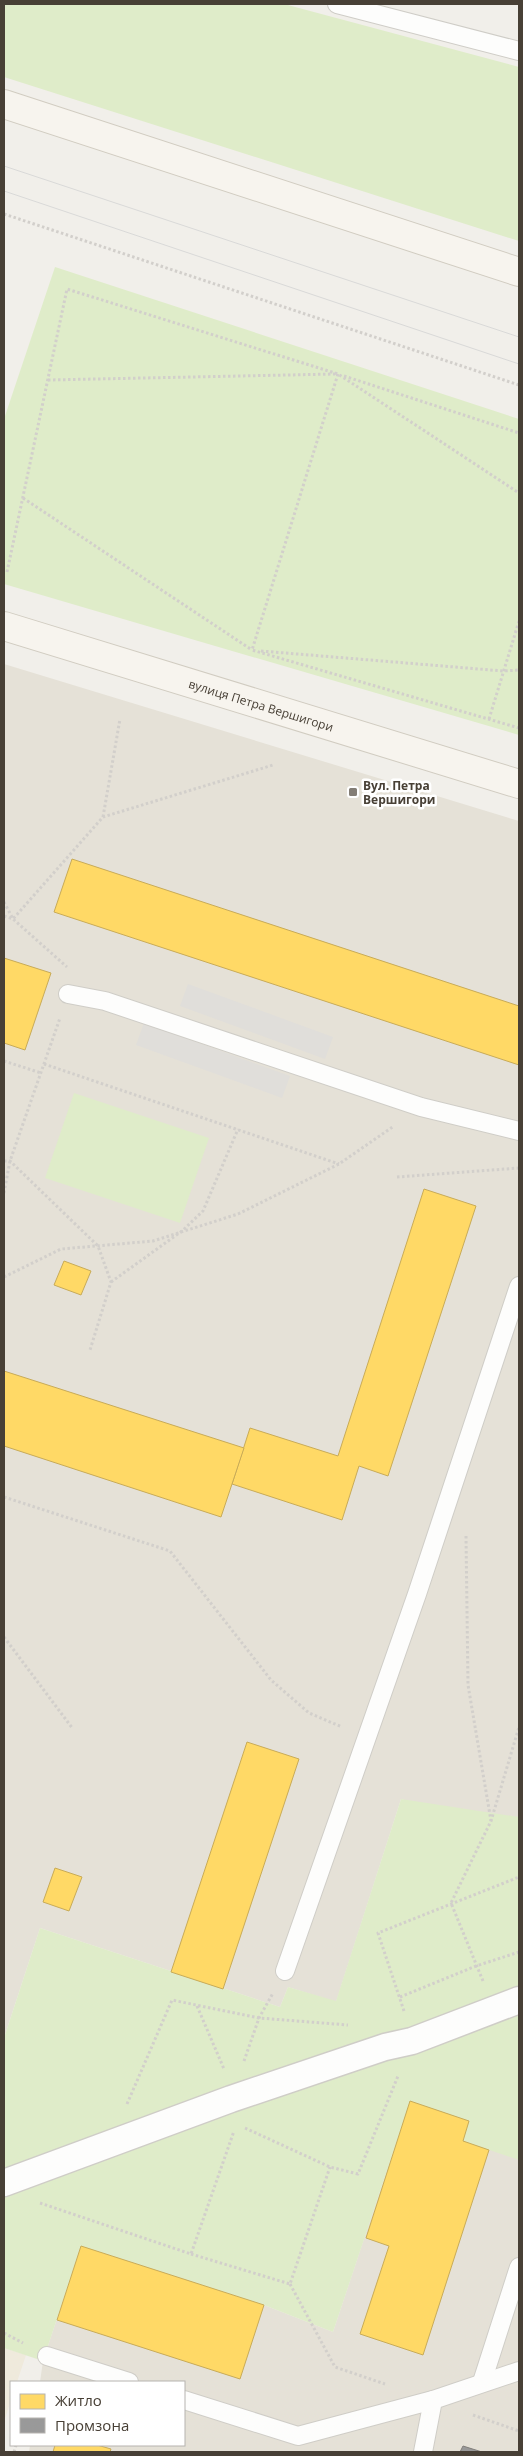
<svg xmlns="http://www.w3.org/2000/svg" width="523" height="2456" viewBox="0 0 523 2456" font-family="'Open Sans',sans-serif">
  <style>
    .residential { fill: #e5e1d7 }
    .education { fill: #efeadc }
    .green { fill: #dfecc9 }
    .parking { fill: #e0deda }
    .homes { fill: #ffd966; stroke: #c8ab58 }
    .industry { fill: #999; stroke: #817e7b }
    .lines { fill: none; stroke-linecap: round; stroke-linejoin: round }
    .service-casing { stroke: #cfcdc7; stroke-width: 20 }
    .pedestrian-casing { stroke: #cfcdc7; stroke-width: 29 }
    .secondary-casing { stroke: #d1ccc1; stroke-width: 30 }
    .path { stroke: #d2cfcb; stroke-width: 3; stroke-dasharray: 2.5 2.5; stroke-linecap: butt }
    .service { stroke: #fdfdfc; stroke-width: 18 }
    .pedestrian { stroke: #fdfdfc; stroke-width: 26 }
    .secondary { stroke: #f7f4ee; stroke-width: 28 }
    .tram { stroke: #d9d9d8; stroke-width: 1 }
    .poi-dot { fill: #837d75; stroke: #fff; stroke-width: 2 }
    .labels { text-anchor: middle; dominant-baseline: central; stroke-width: 5; stroke-linejoin: round; paint-order: stroke }
    .street-label { font-size: 12px; fill: #484036; stroke: #fff }
    .poi-label { font-size: 12px; font-weight: bold; fill: #484036; stroke: #fff; text-anchor: start }
  </style>
  <rect width="100%" height="100%" fill="#f1efea"/>
  <!-- residential -->
  <g class="residential">
    <path d="M4,664L519,821V1838L401,1799L336,2002L288,1987L280,2007L40,1928L4,2038Z"/>
    <path d="M519,2077V2452H29L30,2445H184V2382H40L43,2361L81,2246L264,2305L333,2332L410,2101Z"/>
  </g>
  <!-- education -->
  <path class="education" d="M4,2348L26,2355L17,2382H11V2400L4,2422Z"/>
  <!-- green -->
  <g class="green">
    <path d="M4,4H284L519,67V241L4,77Z"/>
    <path d="M55,267L519,419V735L4,584V419Z"/>
    <path d="M74,1093L209,1138L180,1223L45,1178Z"/>
    <path d="M401,1799L519,1817V2160L463,2141L469,2121L410,2102L333,2332L264,2305L81,2246L43,2361L4,2348V2038L40,1928L280,2007L288,1987L336,2001Z"/>
  </g>
  <!-- parking -->
  <g class="parking">
    <path d="M188,984L333,1037L325,1059L180,1006Z"/>
    <path d="M144,1023L290,1076L282,1098L136,1045Z"/>
  </g>
  <!-- homes -->
  <g class="homes">
    <path d="M72,859L519,1006V1065L54,912Z"/>
    <path d="M4,958L51,973L25,1050L4,1043Z"/>
    <path d="M424,1189L476,1206L388,1476L359,1466L342,1520L232,1484L250,1428L338,1456Z"/>
    <path d="M64,1261L91,1271L81,1295L54,1285Z"/>
    <path d="M4,1371L244,1448L221,1517L4,1446Z"/>
    <path d="M247,1742L299,1759L223,1989L171,1972Z"/>
    <path d="M55,1868L82,1877L69,1911L43,1902Z"/>
    <path d="M410,2101L469,2121L463,2141L489,2150L423,2355L360,2334L389,2246L366,2238Z"/>
    <path d="M81,2246L264,2305L240,2379L57,2320Z"/>
    <path d="M55,2445H97L111,2449L110,2452H53Z"/>
  </g>
  <!-- industry -->
  <path class="industry" d="M463,2446L482,2452H460Z"/>
  <g class="lines">
    <defs>
      <g id="service">
        <path d="M337,4L519,51"/>
        <path d="M68,994L105,1001L421,1107L519,1131"/>
        <path d="M285,1971L417,1594L519,1286"/>
        <path d="M47,2356L129,2382"/>
        <path d="M482,2382L519,2267"/>
        <path d="M184,2400L298,2436L433,2400L519,2371"/>
        <path d="M423,2452L433,2400"/>
      </g>
      <path id="pedestrian" d="M4,2183L231,2099L385,2047L412,2041L519,2000"/>
      <g id="secondary">
        <path d="M4,104L519,272"/>
        <path id="s1" d="M4,626L519,784"/>
      </g>
    </defs>
    <!-- service casing -->
    <use href="#service" class="service-casing"/>
    <!-- pedestrian casing -->
    <use href="#pedestrian" class="pedestrian-casing"/>
    <!-- secondary casing -->
    <use href="#secondary" class="secondary-casing"/>
    <!-- path -->
    <g class="path">
      <path d="M4,214L519,385"/>
      <path d="M338,374L252,650L519,728"/>
      <path d="M344,376L519,433"/>
      <path d="M48,380L335,374"/>
      <path d="M23,498L252,650"/>
      <path d="M7,572L67,289L338,374L519,493"/>
      <path d="M261,651L503,671L519,670"/>
      <path d="M489,719L519,621"/>
      <path d="M103,817L120,719"/>
      <path d="M4,902L13,919L103,817L273,765"/>
      <path d="M4,916L13,919L67,967"/>
      <path d="M4,1061L41,1073"/>
      <path d="M44,1064L339,1164"/>
      <path d="M4,1161H10L98,1246L111,1282L90,1350"/>
      <path d="M397,1177L519,1168"/>
      <path d="M4,1193L10,1161L60,1018"/>
      <path d="M4,1277L61,1249L153,1241L238,1214L339,1164L394,1126"/>
      <path d="M111,1282L182,1231L203,1211L238,1129"/>
      <path d="M4,1497L170,1551L271,1680L309,1713L342,1727"/>
      <path d="M466,1536L468,1685L491,1821"/>
      <path d="M4,1637L73,1729"/>
      <path d="M483,1981L451,1903L491,1821L519,1727"/>
      <path d="M400,1997L476,1966L519,1952"/>
      <path d="M197,2006L224,2069"/>
      <path d="M404,2011L378,1933L519,1877"/>
      <path d="M244,2061L259,2018L273,1993"/>
      <path d="M127,2104L172,2000L259,2018L348,2025"/>
      <path d="M245,2128L330,2167L358,2174L398,2076"/>
      <path d="M40,2203L191,2254L234,2131"/>
      <path d="M191,2254L290,2284L330,2167"/>
      <path d="M290,2284L335,2367L385,2384"/>
      <path d="M4,2333L23,2343"/>
      <path d="M473,2415L519,2431"/>
      <path d="M14,2452L16,2445"/>
    </g>
    <!-- service -->
    <use href="#service" class="service"/>
    <!-- pedestrian -->
    <use href="#pedestrian" class="pedestrian"/>
    <!-- secondary -->
    <use href="#secondary" class="secondary"/>
    <!-- tram -->
    <g class="tram">
      <path d="M4,166L519,337"/>
      <path d="M4,191L519,364"/>
    </g>
  </g>
  <!-- markers -->
  <rect class="poi-dot" x="348" y="787" width="10" height="10" rx="2.5"/>
  <g class="labels">
    <!-- street labels -->
    <g class="street-label">
      <text stroke="none"><textPath href="#s1" startOffset="269">вулиця Петра Вершигори</textPath></text>
    </g>
    <!-- poi labels -->
    <g class="poi-label">
      <text x="363" y="785">Вул. Петра<tspan x="363" dy="14">Вершигори</tspan></text>
    </g>
  </g>
  <!-- border -->
  <rect width="523" height="2456" fill="none" stroke="#484036" stroke-width="10"/>
  <!-- legend -->
  <rect x="10" y="2381" width="175" height="65" fill="#ffffff" stroke="#b6b3af"/>
  <rect x="20" y="2394" width="25" height="15" fill="#ffd966" stroke="#b6b3af"/>
  <text x="55" y="2406" font-size="15" fill="#484036">Житло</text>
  <rect x="20" y="2418" width="25" height="15" fill="#999999" stroke="#b6b3af"/>
  <text x="55" y="2431" font-size="15" fill="#484036">Промзона</text>
</svg>
